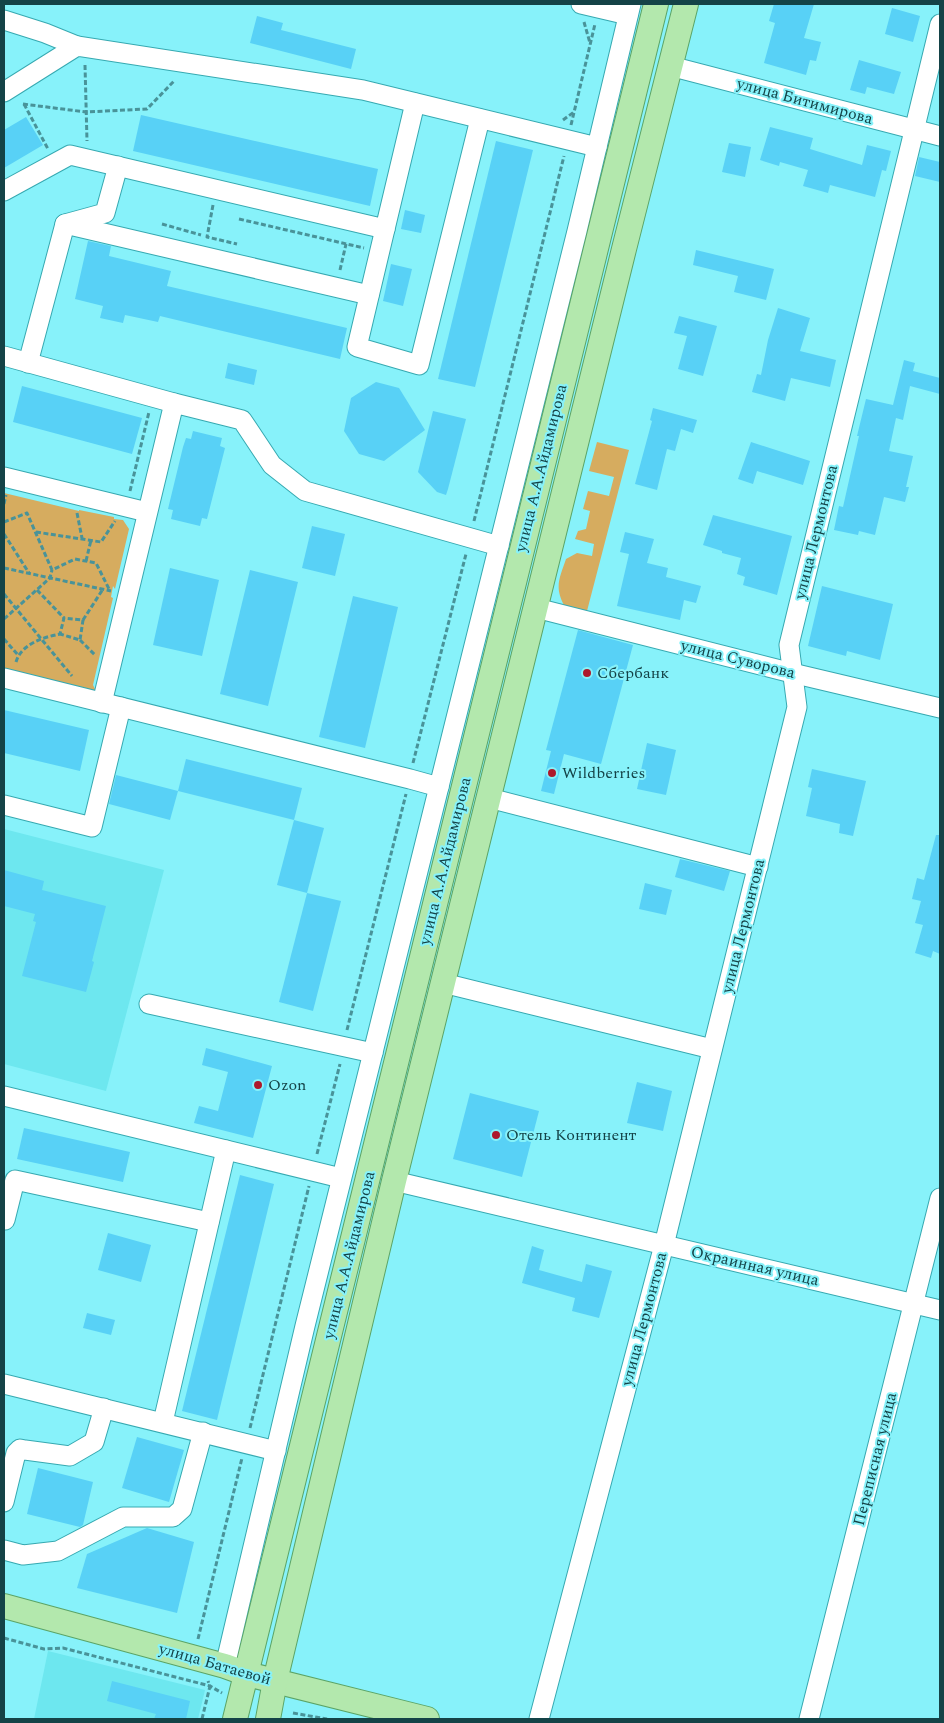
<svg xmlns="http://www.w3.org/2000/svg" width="944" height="1723" viewBox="0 0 944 1723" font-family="Spectral,serif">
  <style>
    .built { fill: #6de7ef }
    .green { fill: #d6ac5f }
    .building { fill: #58d1f6 }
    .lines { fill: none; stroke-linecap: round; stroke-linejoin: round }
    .minor-casing { stroke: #36a9b1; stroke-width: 21 }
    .major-casing { stroke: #5ba466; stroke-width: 26 }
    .path { stroke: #499399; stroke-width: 3; stroke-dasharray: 5 2.5; stroke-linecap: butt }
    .minor { stroke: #fff; stroke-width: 19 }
    .major { stroke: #b3e8ad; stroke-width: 24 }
    .poi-dot { fill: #ad192c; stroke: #87f2fa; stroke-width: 2 }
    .labels { text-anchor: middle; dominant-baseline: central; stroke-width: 4; stroke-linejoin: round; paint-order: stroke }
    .street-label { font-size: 16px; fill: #144347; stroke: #87f2fa }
    .poi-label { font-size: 16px; fill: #144347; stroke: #87f2fa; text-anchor: start }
  </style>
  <rect width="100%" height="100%" fill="#87f2fa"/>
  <!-- built -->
  <g class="built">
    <path d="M4,829L164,870L106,1091L4,1064Z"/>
    <path d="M48,1651L205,1690L198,1719H34Z"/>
  </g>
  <!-- green -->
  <g class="green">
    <path d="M597,442L629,450L587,611L564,605C554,587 560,577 566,559L577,553L592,556L594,544L575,539L578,531L586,529L590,511L583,509L588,491L609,496L614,477L589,471Z"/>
    <path d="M4,493L79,511V510L114,517V519L123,520L129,529L115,589L113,586L111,597L113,598L93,685L95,689L94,691L4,671Z"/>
  </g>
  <!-- building -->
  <g class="building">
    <path d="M774,4H814L804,38L821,42L816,61L810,60L806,75L764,63L775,23L769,21Z"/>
    <path d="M892,8L920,16L913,42L885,34Z"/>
    <path d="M257,16L283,23L281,30L356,49L351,69L250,43Z"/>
    <path d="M859,60L901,72L894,94L867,87L865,94L850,90Z"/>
    <path d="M141,115L378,169L370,206L133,151Z"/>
    <path d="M26,117L43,145L4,168V130Z"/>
    <path d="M770,127L813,138L810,149L862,165L867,145L891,151L886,171L882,170L875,197L830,185L828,193L803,186L808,170L780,162L779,166L760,160Z"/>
    <path d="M496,141L533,150L475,387L438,379Z"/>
    <path d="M729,143L751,147L745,177L722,172Z"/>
    <path d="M919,157L940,162V182L915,176Z"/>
    <path d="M405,210L425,215L421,233L401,229Z"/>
    <path d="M88,241L111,246L109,256L171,271L167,286L347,328L340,359L160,316L158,322L125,315L123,323L100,318L103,306L75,299Z"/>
    <path d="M696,250L774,269L766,300L734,292L738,276L693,265Z"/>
    <path d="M391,264L412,269L403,306L383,301Z"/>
    <path d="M778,308L810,318L800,351L836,360L830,387L791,378L785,401L752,392L757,374L761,375L768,340Z"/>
    <path d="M679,316L717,326L703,376L678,369L687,336L674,333Z"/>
    <path d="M904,360L915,363L913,371L940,378V394L910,386L903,420L896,418L889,451L913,456L906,487H909L905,502L884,497L875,535L859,531L858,535L834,530L839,506L843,507L859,436H857L866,399L893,405Z"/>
    <path d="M228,363L257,370L254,385L225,378Z"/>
    <path d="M376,382L399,388L425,430L384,461L359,454L344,431L351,398Z"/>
    <path d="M22,386L142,418L132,454L13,422Z"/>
    <path d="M653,408L697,420L693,433L681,429L675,451L667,449L657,490L635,484L652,421L650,420Z"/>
    <path d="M433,411L466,419L448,489L446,495L437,492L418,472Z"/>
    <path d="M193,431L222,438L220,446L225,448L207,519L202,518L200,526L171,519L173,510L168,509L183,447L186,438L191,439Z"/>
    <path d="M751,442L810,461L803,485L757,471L753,484L738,479Z"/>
    <path d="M713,515L792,536L777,595L743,585L745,577L737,574L741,558L722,553V551L703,545Z"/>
    <path d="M312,526L345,534L335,576L302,568Z"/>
    <path d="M625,532L654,539L647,563L668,568L666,577L701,586L696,603L684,600L680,620L617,606L629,554L620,552Z"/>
    <path d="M170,568L219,580L202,656L153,645Z"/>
    <path d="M250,570L298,582L268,706L220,694Z"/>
    <path d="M822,586L893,604L880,660L847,651L846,656L808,646Z"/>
    <path d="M353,596L398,607L365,748L319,737Z"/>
    <path d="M578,630L633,645L601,764L564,754L554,794L541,791L551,751L546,750Z"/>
    <path d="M4,710L89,730L80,771L4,753Z"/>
    <path d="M647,743L676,750L666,795L637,789Z"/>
    <path d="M186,759L302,788L294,820L178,791Z"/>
    <path d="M812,769L866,781L853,836L839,833L840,824L806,816L812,788L808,787Z"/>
    <path d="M116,775L178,791L170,820L109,804Z"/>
    <path d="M294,820L324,828L307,893L277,885Z"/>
    <path d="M936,835H940V954L933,951L931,958L915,953L923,925L915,923L921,901L912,899L917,878L924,880Z"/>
    <path d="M680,859L730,871L724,891L675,877Z"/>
    <path d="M4,870L44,881L42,890L106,906L92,961L94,962L86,992L22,976L36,922L33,921L35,914L4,906Z"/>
    <path d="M645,883L672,890L666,915L639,909Z"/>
    <path d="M307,893L341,901L313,1011L279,1002Z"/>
    <path d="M206,1048L272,1066L253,1138L194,1123L199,1106L218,1111L228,1072L202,1065Z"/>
    <path d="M637,1082L672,1091L663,1131L627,1123Z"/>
    <path d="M470,1093L539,1111L522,1177L453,1159Z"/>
    <path d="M24,1128L130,1152L123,1182L17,1159Z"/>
    <path d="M240,1175L274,1184L217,1420L182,1411Z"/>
    <path d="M108,1233L151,1245L141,1282L98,1270Z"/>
    <path d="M532,1246L544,1250L539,1270L582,1282L586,1264L612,1271L599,1318L572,1311L575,1298L522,1283Z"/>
    <path d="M87,1313L115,1320L111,1335L83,1328Z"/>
    <path d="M137,1437L184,1450L169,1502L122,1488Z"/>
    <path d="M38,1468L93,1482L83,1525L80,1527L27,1514Z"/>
    <path d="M147,1528L194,1542L177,1613L77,1588L87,1554Z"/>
    <path d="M112,1681L190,1701L186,1719H154L156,1714L107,1701Z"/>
  </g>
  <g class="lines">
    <defs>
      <g id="minor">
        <path d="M581,4L628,15"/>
        <path d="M4,20L45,33L77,46"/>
        <path d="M670,66L940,136"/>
        <path d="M4,92L77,46L363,90L597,147"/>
        <path d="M4,191L70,155L385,229L415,103"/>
        <path d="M65,224L369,295"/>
        <path d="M385,229L357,347L419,365L480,119"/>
        <path d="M4,356L174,403"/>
        <path d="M28,363L65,224L105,213L118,166"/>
        <path d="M4,477L147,512"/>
        <path d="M536,608L792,673L940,708"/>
        <path d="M4,678L410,779L439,787"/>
        <path d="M102,703L174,403L242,420L272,465L305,491L499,546"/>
        <path d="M489,798L758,867"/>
        <path d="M4,805L92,827L121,707"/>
        <path d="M443,983L712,1049"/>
        <path d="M149,1004L373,1053"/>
        <path d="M4,1096L341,1178"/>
        <path d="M394,1181L940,1310"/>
        <path d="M5,1220L15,1180L209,1222"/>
        <path d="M4,1384L276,1451"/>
        <path d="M163,1422L226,1150"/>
        <path d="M4,1502L16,1453L20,1449L25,1450L70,1456L94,1442L104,1408"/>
        <path d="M4,1550L23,1555L58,1551L123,1517H173L182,1509L203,1432"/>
        <path d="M225,1666L305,1326L577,231L631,4"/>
        <path d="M539,1719L664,1245L797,707L789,645L940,24"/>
        <path d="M809,1719L940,1198"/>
      </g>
      <g id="major">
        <path d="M4,1606L225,1666L247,1674L427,1719"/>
        <path d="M235,1719L656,4"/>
        <path d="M268,1719L275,1681L394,1181L624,249L686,4"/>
      </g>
    </defs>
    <!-- minor casing -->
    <use href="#minor" class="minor-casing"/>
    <!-- major casing -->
    <use href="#major" class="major-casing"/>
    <!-- path -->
    <g class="path">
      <path d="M584,22L590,43"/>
      <path d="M85,65L87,141"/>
      <path d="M23,104L86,112L147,109L175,80"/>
      <path d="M24,104L48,149"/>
      <path d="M563,120L574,112"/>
      <path d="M571,125L595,24"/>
      <path d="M213,205L207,237L237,244"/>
      <path d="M239,219L364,248"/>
      <path d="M162,224L201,235"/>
      <path d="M340,270L346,244"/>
      <path d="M130,491L149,412"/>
      <path d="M4,504L6,495"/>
      <path d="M77,513L82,538"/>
      <path d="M474,521L564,156"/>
      <path d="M4,522L27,513L52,570L75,559L96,563L110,591"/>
      <path d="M36,532L101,542L115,521"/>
      <path d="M4,534L29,573"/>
      <path d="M86,561L91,540"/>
      <path d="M4,568L111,591"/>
      <path d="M37,590L64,618"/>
      <path d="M4,594L72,676"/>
      <path d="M4,619L50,578L52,570"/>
      <path d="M83,620L103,589"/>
      <path d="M4,639L18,655"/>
      <path d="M80,640L95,655"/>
      <path d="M16,662C21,644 44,637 60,634L64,618L83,620L80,640L60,634"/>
      <path d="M413,763L466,554"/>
      <path d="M347,1030L406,794"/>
      <path d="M317,1154L340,1064"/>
      <path d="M250,1428L309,1186"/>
      <path d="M4,1638L44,1649L63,1648L210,1686L222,1693"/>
      <path d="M198,1639L242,1458"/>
      <path d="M293,1713L327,1719"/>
      <path d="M202,1719L210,1686L208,1681"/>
    </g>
    <!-- minor -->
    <use href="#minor" class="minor"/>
    <!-- major -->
    <use href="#major" class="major"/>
  </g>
  <!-- markers -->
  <g class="poi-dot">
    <circle cx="587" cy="673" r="5"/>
    <circle cx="552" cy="773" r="5"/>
    <circle cx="258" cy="1085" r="5"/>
    <circle cx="496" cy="1135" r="5"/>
  </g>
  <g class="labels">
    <!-- street labels -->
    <g class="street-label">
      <text transform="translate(805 101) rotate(15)">улица Битимирова</text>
      <text transform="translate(541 468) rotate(-76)">улица А.А.Айдамирова</text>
      <text transform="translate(816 532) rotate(-76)">улица Лермонтова</text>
      <text transform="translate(738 659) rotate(14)">улица Суворова</text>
      <text transform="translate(445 861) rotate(-76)">улица А.А.Айдамирова</text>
      <text transform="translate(743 926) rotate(-76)">улица Лермонтова</text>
      <text transform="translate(349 1255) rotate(-76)">улица А.А.Айдамирова</text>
      <text transform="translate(755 1266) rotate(13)">Окраинная улица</text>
      <text transform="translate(644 1319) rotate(-75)">улица Лермонтова</text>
      <text transform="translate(875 1459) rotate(-76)">Переписная улица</text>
      <text transform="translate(215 1664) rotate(16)">улица Батаевой</text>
    </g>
    <!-- poi labels -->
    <g class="poi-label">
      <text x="597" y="673">Сбербанк</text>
      <text x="562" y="773">Wildberries</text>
      <text x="268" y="1085">Ozon</text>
      <text x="506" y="1135">Отель Континент</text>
    </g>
  </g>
  <!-- border -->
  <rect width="944" height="1723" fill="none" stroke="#144347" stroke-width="10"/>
</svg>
